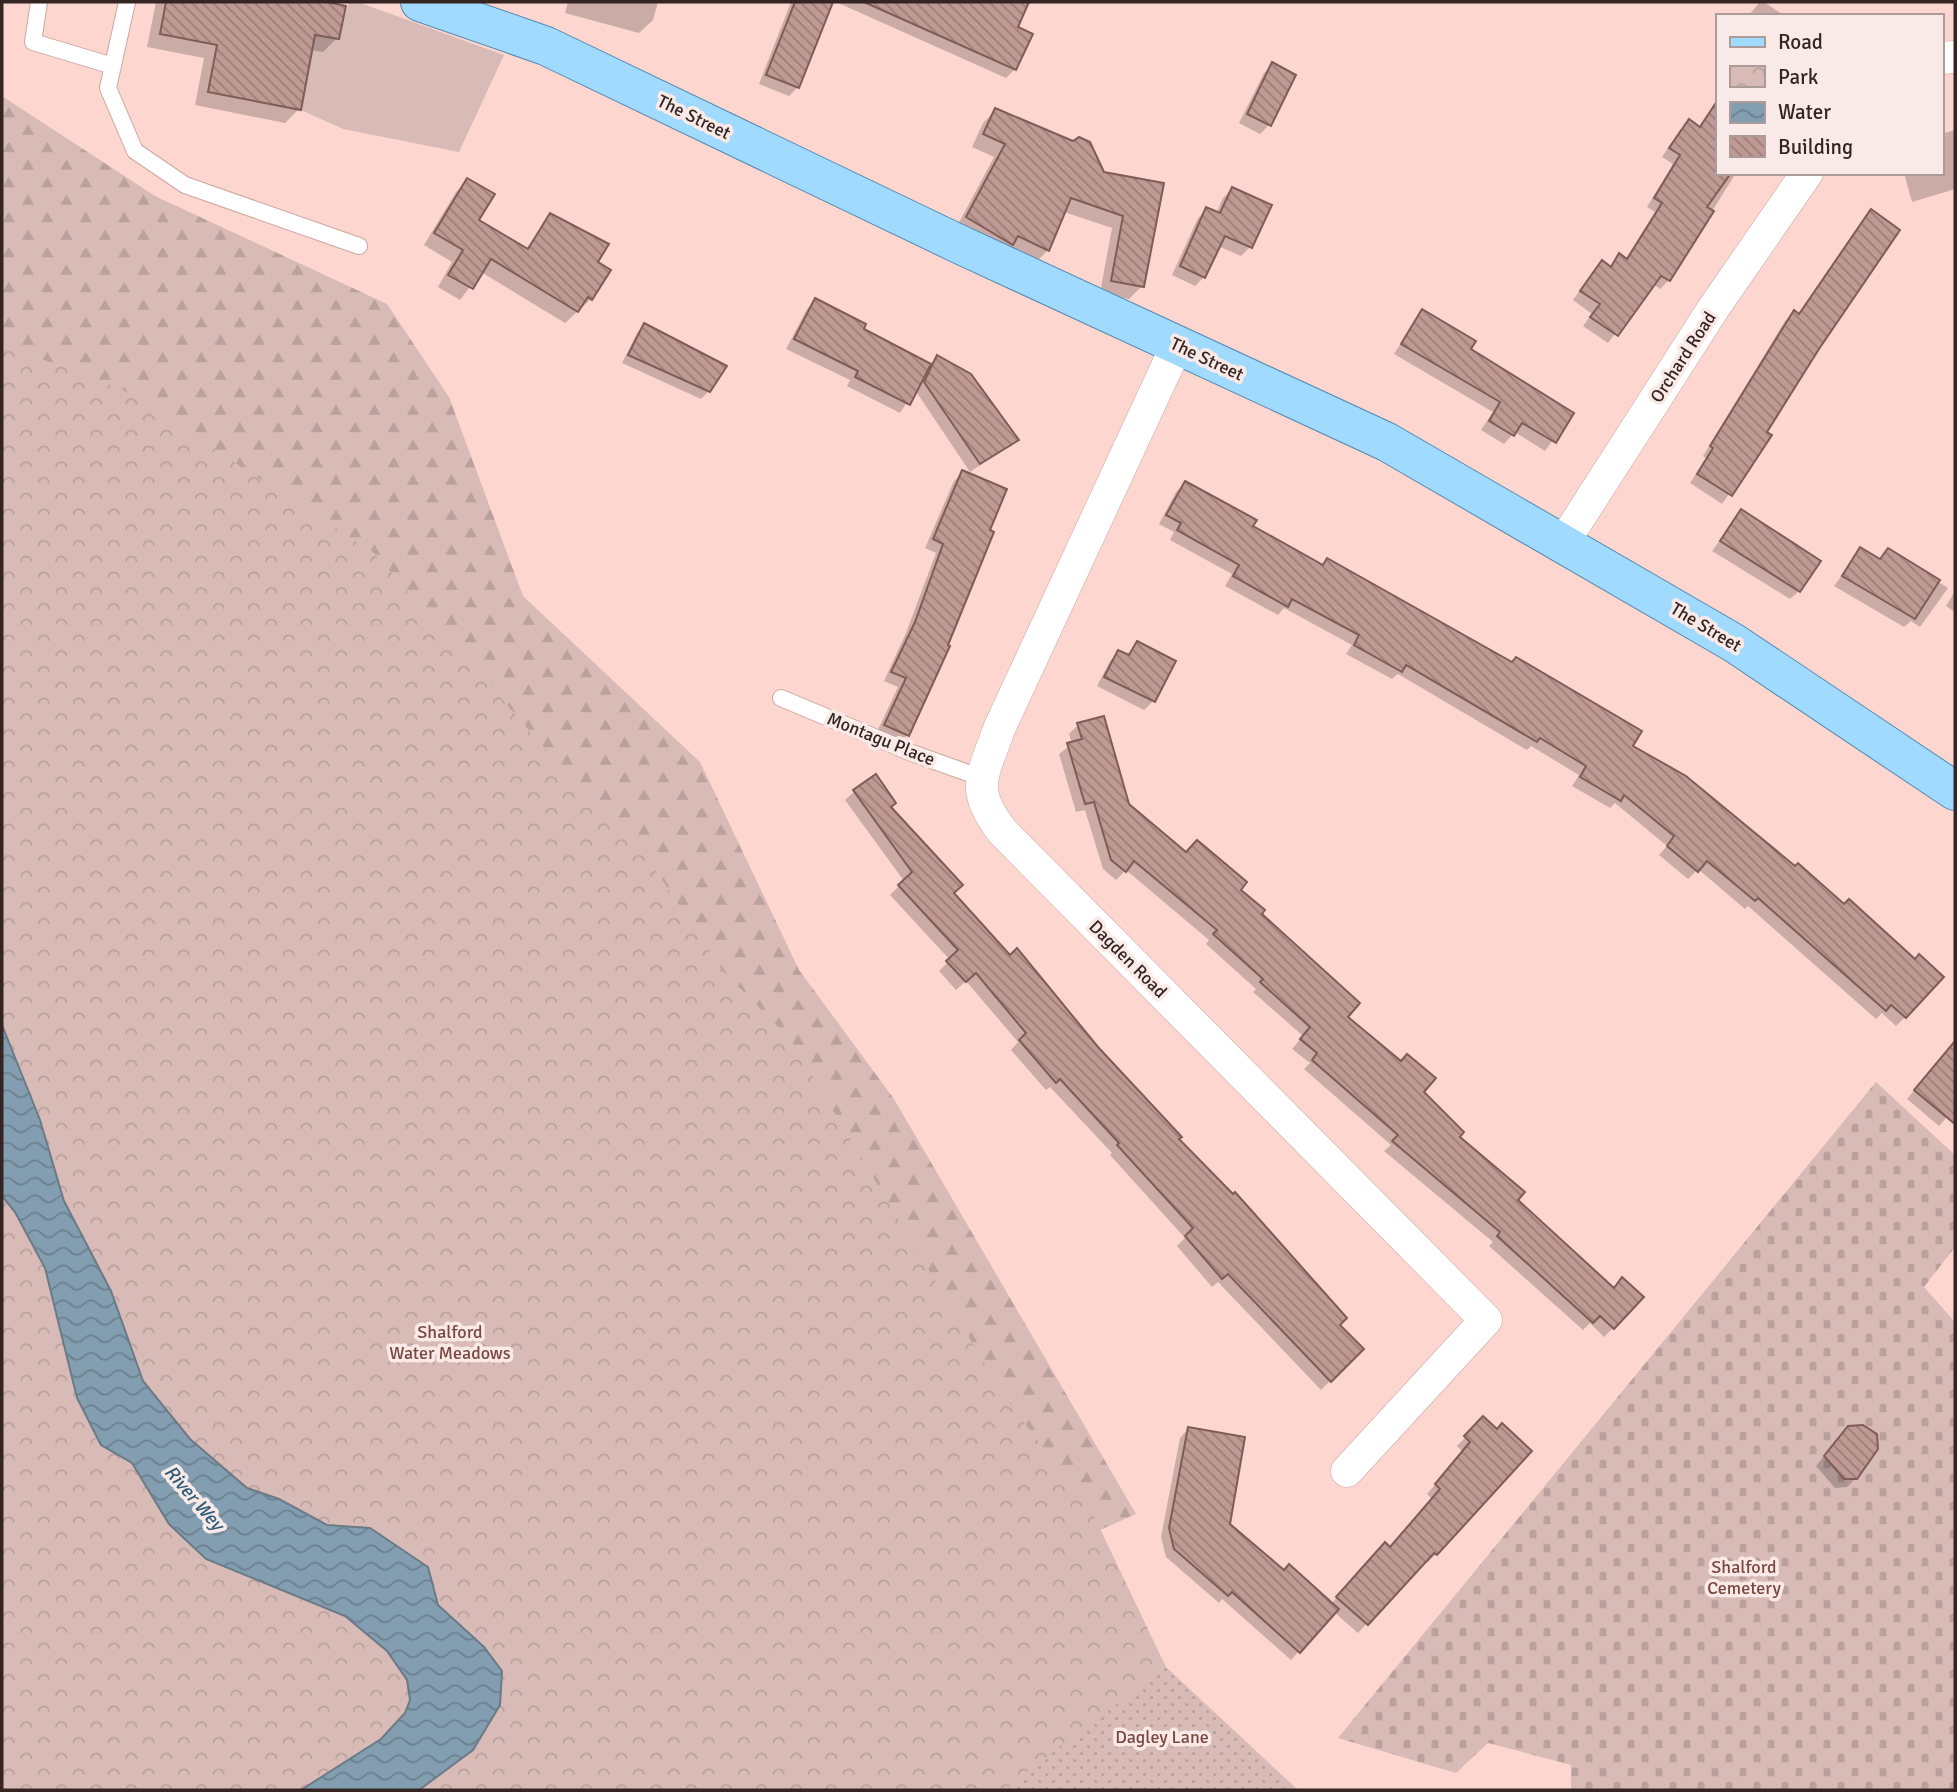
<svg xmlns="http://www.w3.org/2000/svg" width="1957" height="1792" viewBox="0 0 1957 1792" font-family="Signika,sans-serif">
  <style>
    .grass { fill: #d8bbb7 }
    .forest { fill: url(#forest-firs) }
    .cemetery { fill: url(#cemetery-stones) }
    .park { fill: url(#park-crowns) }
    .garden { fill: url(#garden-dots) }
    .water { fill: url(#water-waves); stroke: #6b7a86; stroke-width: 2 }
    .shadow { fill: #0003 }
    .building { fill: url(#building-back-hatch); stroke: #7f5c57; stroke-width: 2 }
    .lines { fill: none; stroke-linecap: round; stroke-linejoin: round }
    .lane-casing { stroke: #cda6a1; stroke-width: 18 }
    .street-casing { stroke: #cda6a1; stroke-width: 33 }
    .primary-casing { stroke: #518ab2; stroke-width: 40 }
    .lane { stroke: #fff; stroke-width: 16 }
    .street { stroke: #fff; stroke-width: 32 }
    .primary { stroke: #a0daff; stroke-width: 38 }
    .labels { text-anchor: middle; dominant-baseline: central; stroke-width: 7; stroke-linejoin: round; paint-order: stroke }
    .street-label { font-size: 18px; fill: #342523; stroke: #faeae7 }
    .park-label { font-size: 18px; fill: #7a4741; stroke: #faeae7 }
    .water-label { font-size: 19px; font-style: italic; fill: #2d5c7a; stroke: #faeae7 }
  </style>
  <defs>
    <pattern id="forest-firs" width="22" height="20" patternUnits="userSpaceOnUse" patternTransform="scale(1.75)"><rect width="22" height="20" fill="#d8bbb7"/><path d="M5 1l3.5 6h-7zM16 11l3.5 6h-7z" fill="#baa19d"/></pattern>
    <pattern id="cemetery-stones" width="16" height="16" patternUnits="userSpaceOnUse" patternTransform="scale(1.75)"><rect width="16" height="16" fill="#d8bbb7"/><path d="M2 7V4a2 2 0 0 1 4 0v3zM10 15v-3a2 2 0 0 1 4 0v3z" fill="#baa19d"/></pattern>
    <pattern id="park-crowns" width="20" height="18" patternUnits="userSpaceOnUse" patternTransform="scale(1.75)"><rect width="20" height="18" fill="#d8bbb7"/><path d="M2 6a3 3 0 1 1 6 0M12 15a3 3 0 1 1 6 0" fill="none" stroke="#baa19d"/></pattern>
    <pattern id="garden-dots" width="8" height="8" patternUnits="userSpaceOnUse" patternTransform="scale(1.75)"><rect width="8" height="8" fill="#d8bbb7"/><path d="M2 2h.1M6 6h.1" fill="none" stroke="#baa19d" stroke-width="1.8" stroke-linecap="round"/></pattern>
    <pattern id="water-waves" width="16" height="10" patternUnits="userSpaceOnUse" patternTransform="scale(1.75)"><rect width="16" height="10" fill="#839eb1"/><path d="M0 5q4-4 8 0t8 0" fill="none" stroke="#6c8190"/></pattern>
    <pattern id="building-back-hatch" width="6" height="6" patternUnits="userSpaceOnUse" patternTransform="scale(1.75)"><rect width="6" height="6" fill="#bf9994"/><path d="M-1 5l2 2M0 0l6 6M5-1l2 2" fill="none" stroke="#9c7d78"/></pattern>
  </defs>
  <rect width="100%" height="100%" fill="#fed6d0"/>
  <!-- grass -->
  <path class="grass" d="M349,2H358L504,55L459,152L343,129L301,110L315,35L339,39Z"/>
  <!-- forest -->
  <path class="forest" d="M2,96L155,196L387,304L449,397L523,596L700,762L799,970L894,1099L1136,1514L1046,1554L2,461Z"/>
  <!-- cemetery -->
  <path class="cemetery" d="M1876,1082L1955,1155V1247L1924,1287L1955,1322V1790H1571V1765L1488,1743L1456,1773L1338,1738Z"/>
  <!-- park -->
  <path class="park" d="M2,344L123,390L373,552L565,771L641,848L723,971L791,1040L1003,1394L1094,1516L1166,1667L1006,1790H2Z"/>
  <!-- garden -->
  <path class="garden" d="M1166,1667L1298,1790H1006L1021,1776Z"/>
  <!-- water -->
  <path class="water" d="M2,1025L40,1120L64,1201L111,1291L143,1381L190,1439L247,1488L279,1499L327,1525L370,1528L428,1567L438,1605L484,1647L502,1671L500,1705L473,1750L419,1790H301L381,1739L405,1713L410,1700L407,1680L387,1651L345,1616L206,1559L169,1524L132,1463L101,1445L77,1398L45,1268L15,1212L2,1196Z"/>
  <!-- shadow -->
  <g class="shadow">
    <path d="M156,2H318L344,7L337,38L323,52L311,50L299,109L285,123L195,105L204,58L147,47Z"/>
    <path d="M568,2H658L653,20L639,33L565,13Z"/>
    <path d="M791,2H832L798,87L789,96L759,84Z"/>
    <path d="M836,2H962L986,12L991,2H1025L1015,28V69L1006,78Z"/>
    <path d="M1760,2H1764L1785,16H1748Z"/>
    <path d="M1273,64L1269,125L1260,134L1239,123L1264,73Z"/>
    <path d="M1717,100V173H1736L1669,280L1660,289L1653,284L1608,343L1583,326L1592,314L1573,300L1594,271L1609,267L1620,256L1625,260L1655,212L1647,207L1673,164L1662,157L1680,130L1689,121L1698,128Z"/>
    <path d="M996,110L1103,174L1162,185L1142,286L1129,299L1100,293L1112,228L1064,212L1048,250L1035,263L955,230L994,157L972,147L983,123Z"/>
    <path d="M1955,130V189L1912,202L1904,173H1941V134Z"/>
    <path d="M468,180L477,221L525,250L551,215L596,263L591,299L565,323L481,272L460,300L438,287L452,262L424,245L456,192Z"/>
    <path d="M1232,189L1269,206L1250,247L1241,256L1218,246L1204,277L1195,286L1172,275L1198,218L1207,209L1216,214L1223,198Z"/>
    <path d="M1871,212L1818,348L1765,433L1770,436L1722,504L1690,483L1706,458L1703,456L1785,321L1794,313L1798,315Z"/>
    <path d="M815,300L861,330L929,365L937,357L1017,440L970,472L915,390L900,413L847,386L850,380L786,349L807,309Z"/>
    <path d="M1422,311L1468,350L1572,413L1545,451L1515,432L1504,444L1481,430L1493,412L1394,354Z"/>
    <path d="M644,325L709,391L701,399L622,363L637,333Z"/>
    <path d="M963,472L945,646L948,647L907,735L898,744L876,734L898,687L884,681L906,633L936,553L925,548L954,481Z"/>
    <path d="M1185,483L1250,527L1321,566L1327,560L1631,746L1905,1017L1896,1026L1882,1013L1876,1019L1748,906L1745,909L1698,869L1688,879L1659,855L1667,846L1615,803L1610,808L1572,786L1579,775L1531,746L1527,750L1398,674L1392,679L1346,654L1352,645L1284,608L1278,615L1225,586L1232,574L1170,540L1174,532L1159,524L1176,492Z"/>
    <path d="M1741,511L1799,591L1790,599L1712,551Z"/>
    <path d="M1861,549L1878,560L1888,550L1948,588L1920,627L1911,621L1904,627L1834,586Z"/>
    <path d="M1955,591V612L1946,606Z"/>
    <path d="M1137,643L1174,662L1153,701L1144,710L1097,686L1110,661L1119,652L1126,656Z"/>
    <path d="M1078,725L1127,805L1186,854L1238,890L1346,1017L1421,1092L1457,1137L1516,1200L1613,1328L1604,1337L1590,1323L1583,1330L1489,1246L1493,1242L1384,1151L1391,1145L1304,1069L1310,1063L1292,1049L1303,1036L1253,992L1256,989L1206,944L1209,940L1126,870L1116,880L1103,869L1085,810L1076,812L1059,754L1072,744L1069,734Z"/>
    <path d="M854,792L889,807L952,893L1097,1048L1362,1349L1321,1390L1218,1282L1212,1287L1177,1246L1185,1238L1110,1155L1112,1153L1050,1087L1046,1090L1011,1050L1018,1042L966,981L956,990L939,971L950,960L890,895L904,881L845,800Z"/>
    <path d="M1955,1042V1108L1939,1126L1907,1099Z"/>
    <path d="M1483,1419L1496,1431L1529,1451L1436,1554L1427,1563L1424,1561L1358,1633L1334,1612L1291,1660L1222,1599L1219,1603L1166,1557L1161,1537L1180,1438L1188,1429L1228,1525L1283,1572L1331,1604L1376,1554L1389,1549L1432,1499L1427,1494L1463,1452L1457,1446Z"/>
    <path d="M1839,1438L1856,1478L1847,1487L1835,1488L1816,1466Z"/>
  </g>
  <!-- building -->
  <g class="building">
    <path d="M166,2H327L346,6L339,39L315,35L301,110L208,92L217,45L160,34Z"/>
    <path d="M795,2H833L799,88L766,75Z"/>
    <path d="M864,2H1029L1018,27L1033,34L1016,70Z"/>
    <path d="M1272,62L1296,75L1271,126L1247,114Z"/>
    <path d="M1717,101V173H1731L1707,207L1714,211L1670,281L1661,276L1618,336L1590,317L1600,304L1580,291L1602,260L1611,267L1619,253L1627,259L1662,203L1654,198L1680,155L1669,148L1689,119L1700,127Z"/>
    <path d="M995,108L1073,141L1079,137L1090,142L1104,172L1164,183L1144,287L1111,281L1123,216L1071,198L1049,251L1018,236L1013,245L966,217L1005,144L983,134Z"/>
    <path d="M467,178L495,194L479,220L528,249L550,213L609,244L598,262L611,270L592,300L588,297L578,312L491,259L473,289L448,275L463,250L434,233Z"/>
    <path d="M1232,187L1272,205L1252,248L1225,236L1205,278L1180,266L1206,207L1220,213Z"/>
    <path d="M1871,209L1900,230L1819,349L1767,432L1772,435L1732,496L1697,474L1713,448L1710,446L1794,310L1799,314Z"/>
    <path d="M815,298L866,324L864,329L931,364L910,405L855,377L858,371L794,339Z"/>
    <path d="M1422,309L1476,341L1471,349L1574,413L1556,443L1522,423L1514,436L1489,421L1500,402L1401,344Z"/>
    <path d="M644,323L727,366L710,392L628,355Z"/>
    <path d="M937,355L971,374L1019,440L980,464L924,382Z"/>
    <path d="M962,470L1007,489L990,530L994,532L948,645L950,646L909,736L884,725L906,678L891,672L915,622L943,544L933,539Z"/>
    <path d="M1185,481L1257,520L1253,526L1323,565L1327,558L1512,662L1516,657L1642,731L1633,746L1686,776L1795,866L1798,863L1844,904L1849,899L1915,959L1919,954L1944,977L1906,1018L1891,1005L1886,1011L1758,898L1755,901L1707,861L1698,872L1667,846L1674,836L1624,795L1621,801L1580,777L1586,766L1540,738L1537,742L1406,665L1402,672L1354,645L1359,635L1292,599L1288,607L1233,576L1239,565L1177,530L1181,523L1166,515Z"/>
    <path d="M1741,509L1821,561L1800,592L1720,541Z"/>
    <path d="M1860,547L1880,559L1888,548L1940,580L1915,619L1842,576Z"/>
    <path d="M1137,641L1176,661L1155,702L1104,677L1118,650L1129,655Z"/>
    <path d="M1104,716L1129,804L1186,852L1197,840L1247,882L1241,890L1265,910L1262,914L1360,1003L1348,1017L1401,1061L1407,1054L1436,1078L1424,1092L1464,1132L1460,1137L1525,1192L1518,1200L1614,1288L1622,1277L1644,1297L1614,1329L1600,1316L1593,1323L1497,1236L1500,1232L1392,1141L1398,1135L1312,1060L1317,1053L1300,1039L1310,1027L1260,982L1263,979L1213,934L1217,930L1134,861L1126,872L1111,860L1094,802L1085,804L1067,743L1082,739L1077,723Z"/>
    <path d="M876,774L896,803L891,807L963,885L954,893L1010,955L1017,948L1098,1047L1182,1137L1179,1139L1233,1194L1235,1192L1347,1318L1340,1325L1364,1349L1331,1382L1228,1274L1222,1279L1185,1236L1193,1228L1117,1145L1119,1143L1060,1079L1056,1083L1019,1040L1026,1033L976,973L966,982L946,961L958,950L898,885L912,872L853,790Z"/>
    <path d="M1955,1041V1124L1914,1090Z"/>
    <path d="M1483,1416L1497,1429L1502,1423L1532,1451L1437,1555L1434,1553L1368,1625L1336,1597L1385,1542L1390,1547L1440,1489L1435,1484L1470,1442L1464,1436Z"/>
    <path d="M1863,1425L1877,1434L1878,1449L1857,1479H1844L1824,1456L1848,1426Z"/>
    <path d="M1188,1427L1245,1437L1230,1524L1284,1570L1289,1564L1339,1609L1300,1653L1232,1592L1228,1596L1174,1549L1169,1528Z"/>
  </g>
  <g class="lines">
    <defs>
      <g id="lane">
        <path d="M39,2L33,42L113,66"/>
        <path d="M127,2L108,88L135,151L185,185L359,246"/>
        <path d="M781,698L912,753L982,778"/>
      </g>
      <g id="street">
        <path d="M1941,58L1955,57"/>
        <path d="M1177,345L999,729C983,776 969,788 1002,831L1486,1320L1347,1471"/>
        <path d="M1563,543L1713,309L1807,173"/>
      </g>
      <path id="primary" d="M420,2L546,46L961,245L1387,442L1734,643L1955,791"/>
    </defs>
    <!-- lane casing -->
    <use href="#lane" class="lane-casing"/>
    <!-- street casing -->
    <use href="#street" class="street-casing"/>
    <!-- primary casing -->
    <use href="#primary" class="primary-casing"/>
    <!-- lane -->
    <use href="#lane" class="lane"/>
    <!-- street -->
    <use href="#street" class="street"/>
    <!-- primary -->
    <use href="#primary" class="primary"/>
  </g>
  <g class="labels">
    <!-- street labels -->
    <g class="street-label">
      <text transform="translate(694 117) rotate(26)">The Street</text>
      <text transform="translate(1683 357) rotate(-57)">Orchard Road</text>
      <text transform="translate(1207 359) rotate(25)">The Street</text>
      <text transform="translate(1706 627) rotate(31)">The Street</text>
      <text transform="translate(881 739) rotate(22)">Montagu Place</text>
      <text transform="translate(1128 959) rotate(45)">Dagden Road</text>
    </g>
    <!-- park labels -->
    <g class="park-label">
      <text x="450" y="1332">Shalford<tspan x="450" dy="21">Water Meadows</tspan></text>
      <text x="1744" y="1567">Shalford<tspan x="1744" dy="21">Cemetery</tspan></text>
      <text x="1162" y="1737">Dagley Lane</text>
    </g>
    <!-- water labels -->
    <g class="water-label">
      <text transform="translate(194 1498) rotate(49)">River Wey</text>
    </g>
  </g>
  <!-- border -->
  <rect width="1957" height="1792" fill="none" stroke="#342523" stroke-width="7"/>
  <!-- legend -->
  <rect x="1716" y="14" width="228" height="161" fill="#faeae7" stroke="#ab9b99" stroke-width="2"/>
  <rect x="1730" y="37" width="35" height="10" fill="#a0daff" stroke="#ab9b99" stroke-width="2"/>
  <text x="1778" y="49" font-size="21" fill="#342523">Road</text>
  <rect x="1730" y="66" width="35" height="21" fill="url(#park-crowns)" stroke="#ab9b99" stroke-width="2"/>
  <text x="1778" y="84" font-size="21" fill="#342523">Park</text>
  <rect x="1730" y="102" width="35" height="21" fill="url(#water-waves)" stroke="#ab9b99" stroke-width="2"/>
  <text x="1778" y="119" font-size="21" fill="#342523">Water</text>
  <rect x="1730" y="136" width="35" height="21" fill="url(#building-back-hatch)" stroke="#ab9b99" stroke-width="2"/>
  <text x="1778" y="154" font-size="21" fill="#342523">Building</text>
</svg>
